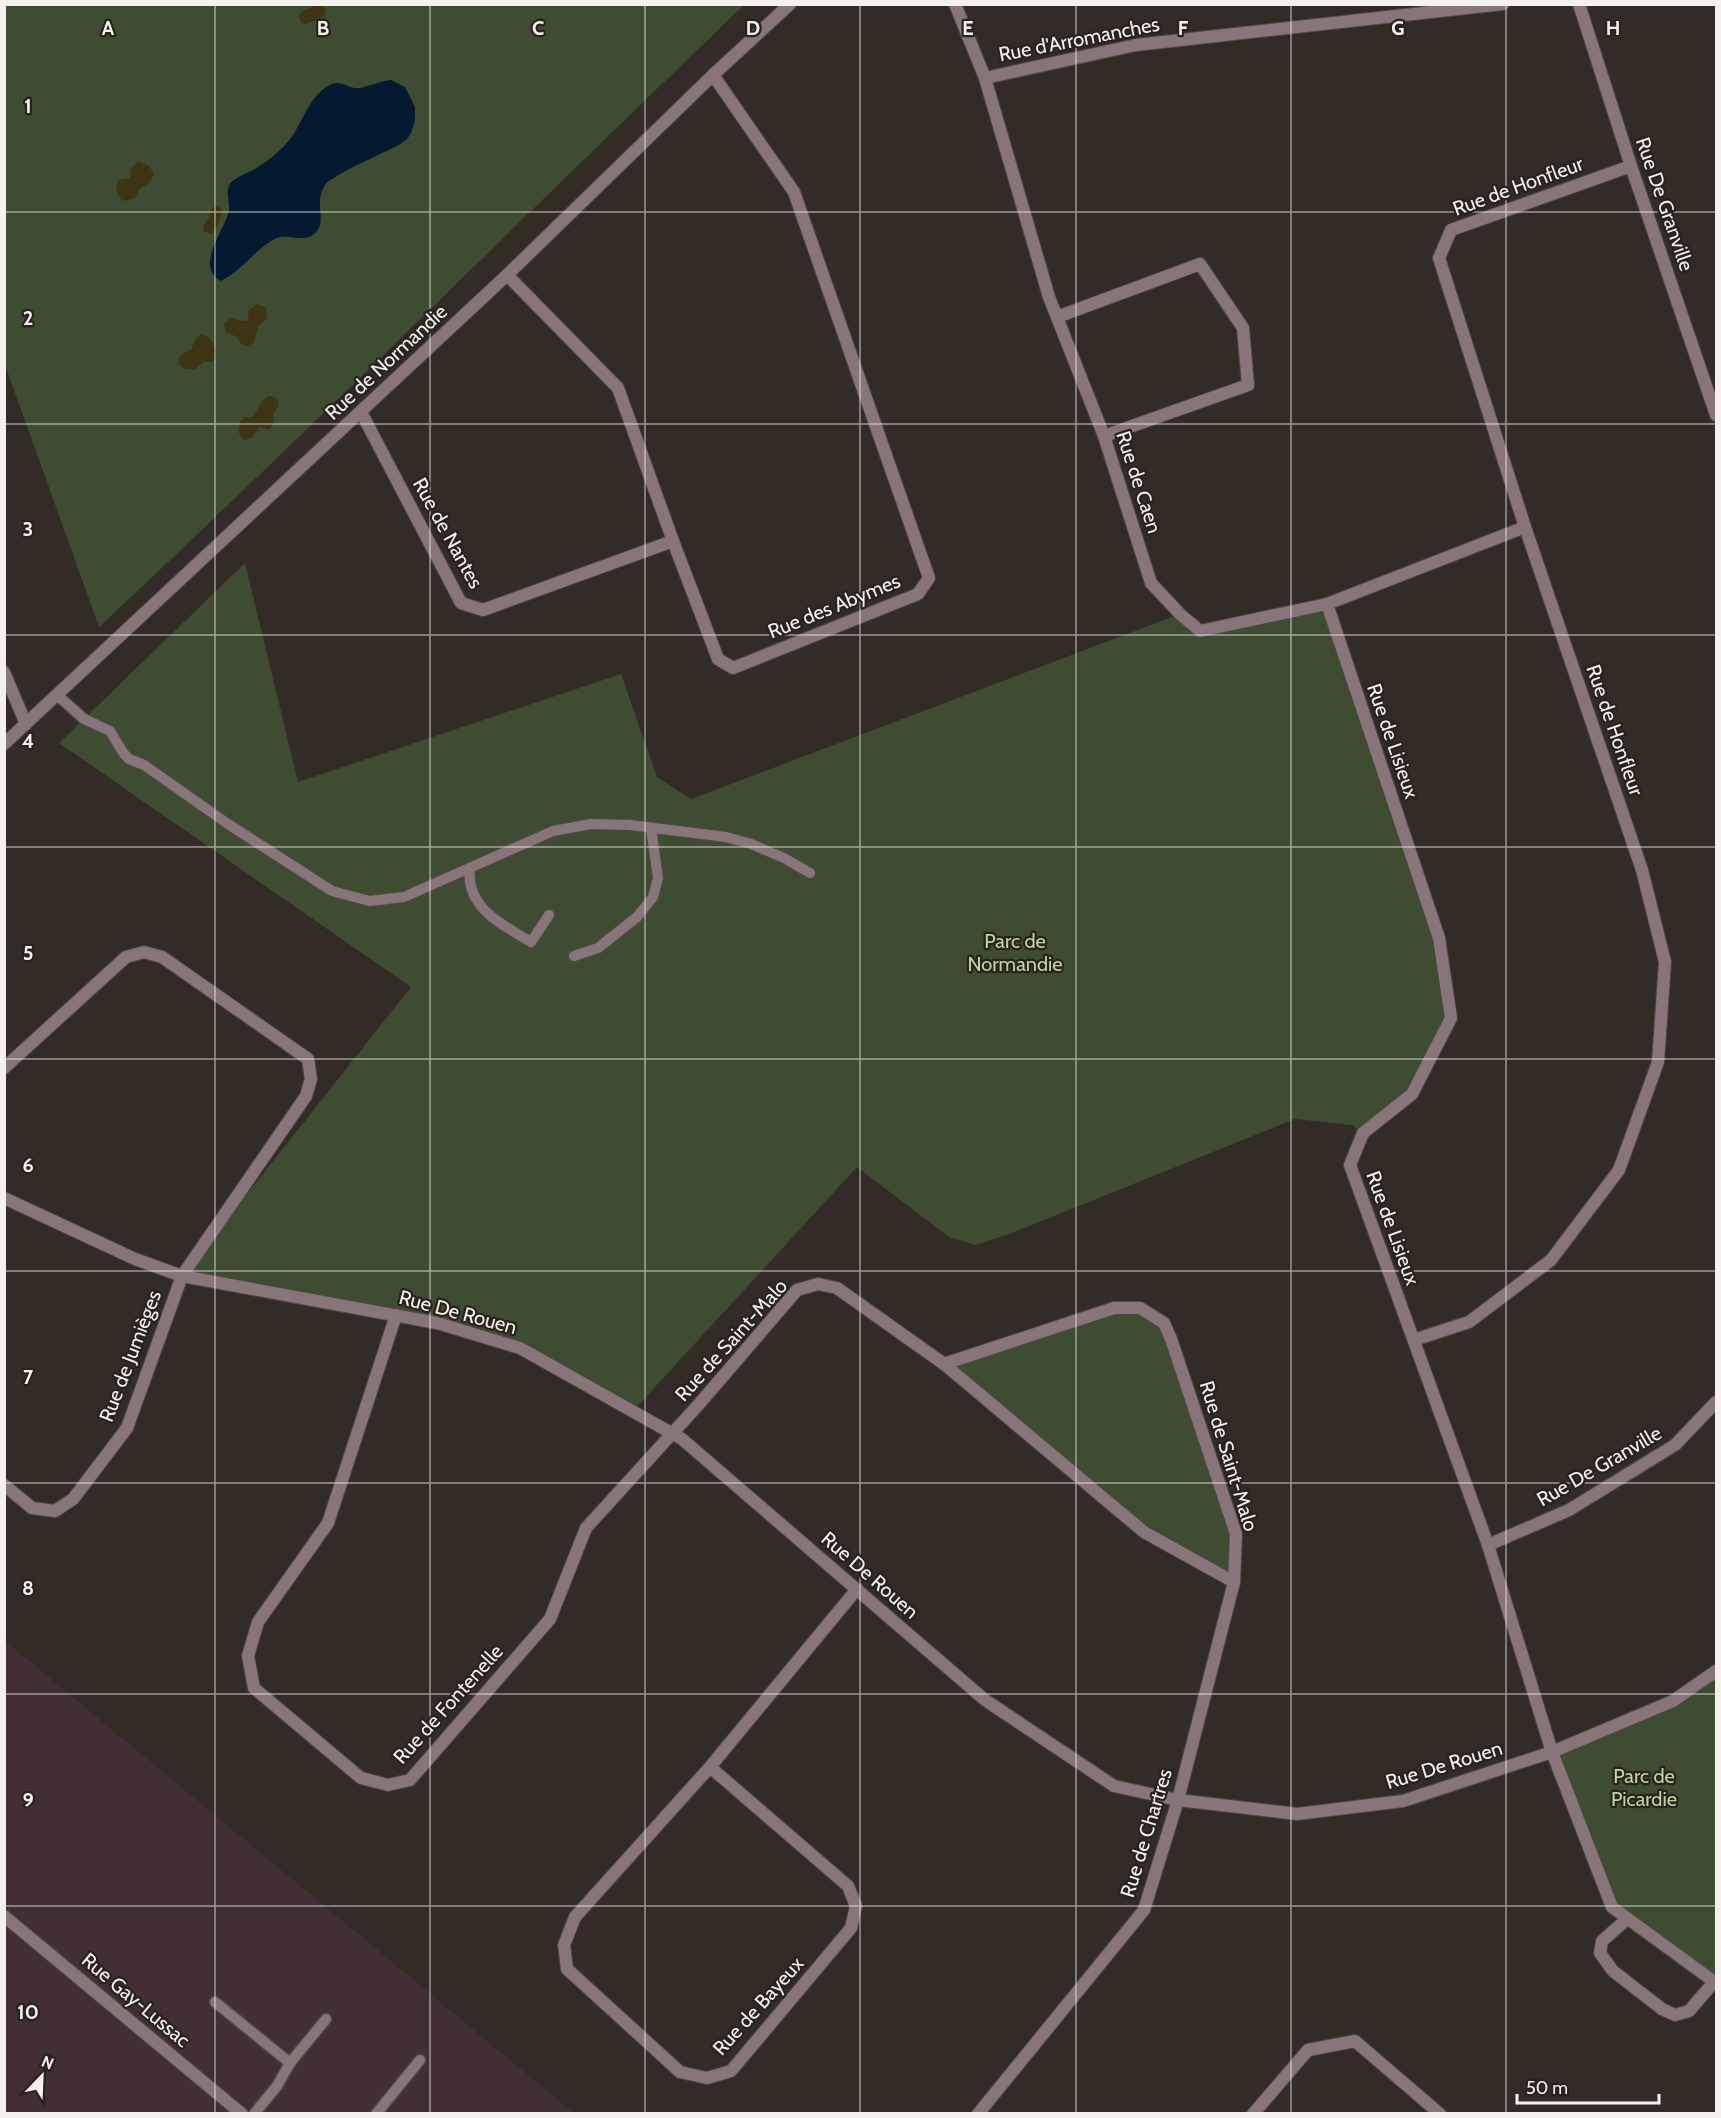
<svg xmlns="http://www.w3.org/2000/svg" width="1721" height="2118" viewBox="0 0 1721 2118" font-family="Cabin,sans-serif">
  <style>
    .industrial { fill: #422f35 }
    .green { fill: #3e4c31 }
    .sand { fill: #3d3514 }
    .water { fill: #051930 }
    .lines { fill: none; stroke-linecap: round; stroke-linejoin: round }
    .lane-casing { stroke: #4e4842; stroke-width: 13 }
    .street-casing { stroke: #4e4842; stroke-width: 14 }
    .lane { stroke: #887579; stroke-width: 10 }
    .street { stroke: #887579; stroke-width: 12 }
    .grid { fill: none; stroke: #f6f1ee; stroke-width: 1.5; stroke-opacity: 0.55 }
    .labels { text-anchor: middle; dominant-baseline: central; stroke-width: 4.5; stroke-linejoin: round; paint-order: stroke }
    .street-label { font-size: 20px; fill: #f6f1ee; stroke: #29221d }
    .park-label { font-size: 20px; fill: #bad99f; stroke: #29221d }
    .grid-label { font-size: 20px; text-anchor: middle; font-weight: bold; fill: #f6f1ee; stroke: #29221d; stroke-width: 4.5; stroke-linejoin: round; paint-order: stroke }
  </style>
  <rect width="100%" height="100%" fill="#332c26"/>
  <!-- industrial -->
  <path class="industrial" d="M4,1640L492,2045L574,2113H5Z"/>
  <!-- green -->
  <g class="green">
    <path d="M5,5H744C528,212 317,423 99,627L5,365Z"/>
    <path d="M245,563L298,782L621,674L657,777L691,799L1180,614L1200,631L1327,604L1439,938L1451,1018L1412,1094L1363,1133L1352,1125L1295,1119L1009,1234L976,1245L949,1237L857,1167L633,1411L520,1348L437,1323L182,1276L411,987L59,743Z"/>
    <path d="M1114,1308H1140L1164,1323L1236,1534L1234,1582L1144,1532L944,1364Z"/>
    <path d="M1712,1675L1716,1682V1983L1612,1907L1552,1752Z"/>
  </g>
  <!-- sand -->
  <g class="sand">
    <path d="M316,5L325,7L326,10L324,16L307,24L301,23L299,17L301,12Z"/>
    <path d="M138,161L149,166L154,174L150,182L140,189L134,198L124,201C117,197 113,187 119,180L130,178L131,168Z"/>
    <path d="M216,206L222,209L218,225L212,234L203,231L204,224L209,218L211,209Z"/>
    <path d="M257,304L266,307L267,318L258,327L254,342L248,346L241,344L236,336L226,333L224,325C230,313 237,322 246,321L249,317L248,311Z"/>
    <path d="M202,334C212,338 222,352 213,362H203L195,369H184L179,364C178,355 183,353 191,350L195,340Z"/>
    <path d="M268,396L275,397C283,403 276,408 273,415L274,424L269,430L259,427L252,438L243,440L238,431L240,421L245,417H253L262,401Z"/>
  </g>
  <!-- water -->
  <path class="water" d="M391,80L405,87L415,107V121L411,133L407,139L399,145L349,169L327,182C312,202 327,218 317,231C306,245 290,233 277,238C261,245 250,260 236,271C231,275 226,278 221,281C194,266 224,232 229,211C230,203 225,192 230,184C235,177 246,174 253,170C265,163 277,154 286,144C301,128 307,100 325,88C342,76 346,90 360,88C370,86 380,81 391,80Z"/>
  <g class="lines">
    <defs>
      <g id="lane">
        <path d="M57,695L84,719L110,731L124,754L129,759L144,765L228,824L332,891L370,901L404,897L553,831L591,824L630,825L726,837L751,844L784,858L810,873"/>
        <path d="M470,868C465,907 501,924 531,942L549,915"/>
        <path d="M574,956L598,948L637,917L653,897L658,878L651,828"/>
        <path d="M215,2002L290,2063L326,2019"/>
        <path d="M254,2114L277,2086L290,2063"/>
        <path d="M376,2114L420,2060"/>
      </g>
      <g id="street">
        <path d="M955,4L985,78L1049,297L1104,436L1151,583L1180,614L1200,631L1327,604L1525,527"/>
        <path d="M1579,4L1631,166L1716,415"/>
        <path d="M985,78L1136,45L1503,4"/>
        <path d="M507,275L618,388L673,541L718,659L733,668L918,594L929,578L794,192L713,75"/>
        <path d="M1057,317L1200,264L1243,328L1248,385L1104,436"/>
        <path d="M361,412L461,603L483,610L673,541"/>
        <path d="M1327,604L1439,938L1451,1018L1412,1094L1363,1133L1350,1165L1488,1545L1552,1752L1612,1907L1716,1983"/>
        <path d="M4,672L26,724"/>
        <path d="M4,744L507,275L713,75L790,4"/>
        <path d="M4,1068L126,957L144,952L162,957L308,1059L311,1079L306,1096L182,1276L127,1428L73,1499L55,1511L32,1508L4,1485"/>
        <path d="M4,1198L135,1259L182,1276L437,1323L520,1348L682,1439L985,1700L1114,1786L1178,1800L1297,1814L1403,1801L1552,1752L1673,1701L1716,1671"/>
        <path d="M396,1315L328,1523L258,1622L248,1656L254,1688L361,1778L388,1785L410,1780L550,1619L586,1528L700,1403L797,1290L818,1284L837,1288L944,1364L1144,1532L1234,1582"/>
        <path d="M1414,1340L1469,1322L1551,1260L1619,1170L1658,1062L1665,962L1642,870L1525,527L1439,258L1451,230L1631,166"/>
        <path d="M944,1364L1114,1308H1140L1164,1323L1171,1339L1236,1534L1234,1582L1178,1800L1144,1910L978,2114"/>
        <path d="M1488,1545L1569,1510L1675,1445L1716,1402"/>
        <path d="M710,1767L848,1886L856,1906L851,1928L731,2071L707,2078L680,2072L567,1969L564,1945L575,1917L710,1767L857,1589"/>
        <path d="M4,1916L242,2114"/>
        <path d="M1627,1919L1602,1941L1600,1953L1613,1971L1662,2009L1675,2015L1689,2011L1714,1982"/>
        <path d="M1253,2114L1308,2050L1355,2041L1440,2114"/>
      </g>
    </defs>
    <!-- lane casing -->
    <use href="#lane" class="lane-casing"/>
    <!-- street casing -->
    <use href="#street" class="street-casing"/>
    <!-- lane -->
    <use href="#lane" class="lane"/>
    <!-- street -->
    <use href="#street" class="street"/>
  </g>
  <!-- grid -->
  <path class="grid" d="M215,4V2114M430,4V2114M645,4V2114M860,4V2114M1076,4V2114M1291,4V2114M1506,4V2114M4,212H1716M4,424H1716M4,635H1716M4,847H1716M4,1059H1716M4,1271H1716M4,1483H1716M4,1694H1716M4,1906H1716"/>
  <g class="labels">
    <!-- street labels -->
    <g class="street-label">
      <text transform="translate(1079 39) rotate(-11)">Rue d'Arromanches</text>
      <text transform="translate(1518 186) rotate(-20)">Rue de Honfleur</text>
      <text transform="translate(1665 204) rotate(71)">Rue De Granville</text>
      <text transform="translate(386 362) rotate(-43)">Rue de Normandie</text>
      <text transform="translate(1139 482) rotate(72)">Rue de Caen</text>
      <text transform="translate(448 533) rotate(61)">Rue de Nantes</text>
      <text transform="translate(834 606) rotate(-22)">Rue des Abymes</text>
      <text transform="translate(1615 730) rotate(71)">Rue de Honfleur</text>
      <text transform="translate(1393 741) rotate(71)">Rue de Lisieux</text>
      <text transform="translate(1393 1228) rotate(70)">Rue de Lisieux</text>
      <text transform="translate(458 1312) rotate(15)">Rue De Rouen</text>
      <text transform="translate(731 1340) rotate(-48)">Rue de Saint-Malo</text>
      <text transform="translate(130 1356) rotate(-69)">Rue de Jumièges</text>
      <text transform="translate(1229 1456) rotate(73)">Rue de Saint-Malo</text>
      <text transform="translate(1599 1466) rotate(-30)">Rue De Granville</text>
      <text transform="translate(870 1575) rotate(41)">Rue De Rouen</text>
      <text transform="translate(448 1704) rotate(-48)">Rue de Fontenelle</text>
      <text transform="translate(1444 1765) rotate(-17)">Rue De Rouen</text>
      <text transform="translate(1146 1833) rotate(-73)">Rue de Chartres</text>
      <text transform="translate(136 2000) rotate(40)">Rue Gay-Lussac</text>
      <text transform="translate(758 2006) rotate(-48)">Rue de Bayeux</text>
    </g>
    <!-- park labels -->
    <g class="park-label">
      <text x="1015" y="941">Parc de<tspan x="1015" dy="23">Normandie</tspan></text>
      <text x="1644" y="1776">Parc de<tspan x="1644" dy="23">Picardie</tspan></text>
    </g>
  </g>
  <g class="grid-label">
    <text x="108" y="35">A</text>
    <text x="323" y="35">B</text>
    <text x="538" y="35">C</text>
    <text x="753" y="35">D</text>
    <text x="968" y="35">E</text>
    <text x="1183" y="35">F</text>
    <text x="1398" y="35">G</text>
    <text x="1613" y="35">H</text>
    <text x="28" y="113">1</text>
    <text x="28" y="325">2</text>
    <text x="28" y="536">3</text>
    <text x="28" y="748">4</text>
    <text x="28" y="960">5</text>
    <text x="28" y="1172">6</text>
    <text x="28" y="1384">7</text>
    <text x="28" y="1595">8</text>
    <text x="28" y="1807">9</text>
    <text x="28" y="2019">10</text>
  </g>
  <!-- border -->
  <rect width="1721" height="2118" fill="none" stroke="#f6f1ee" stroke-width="12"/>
  <!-- north arrow -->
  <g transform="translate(42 2076) rotate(23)" stroke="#29221d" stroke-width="4.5" paint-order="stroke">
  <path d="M0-4.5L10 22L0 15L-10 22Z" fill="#f6f1ee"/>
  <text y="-9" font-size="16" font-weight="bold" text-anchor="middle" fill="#f6f1ee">N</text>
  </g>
  <!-- scale -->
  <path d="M1517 2094v9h142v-9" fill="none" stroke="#f6f1ee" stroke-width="3"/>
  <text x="1526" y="2094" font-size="18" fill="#f6f1ee" stroke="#29221d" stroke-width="4.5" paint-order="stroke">50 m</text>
</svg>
